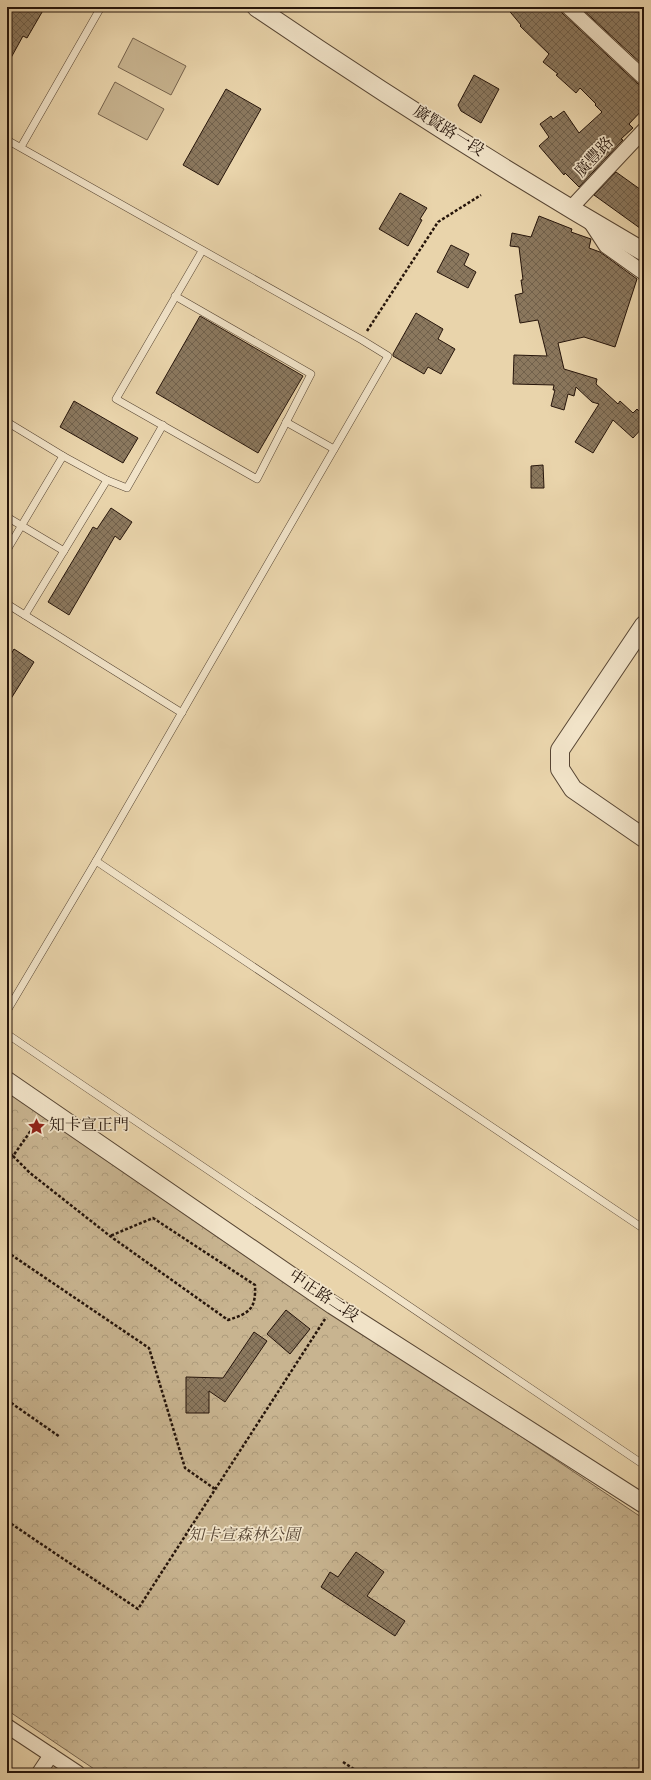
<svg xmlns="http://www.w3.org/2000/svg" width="651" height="1780" viewBox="0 0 651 1780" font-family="'Sorts Mill Goudy','Noto Serif TC',serif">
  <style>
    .green { fill: #c8b490; stroke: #77644e }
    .forest { fill: url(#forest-crowns); stroke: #77644e }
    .building { fill: url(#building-cross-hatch); stroke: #26150b }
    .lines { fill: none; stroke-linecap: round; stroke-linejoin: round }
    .service-casing { stroke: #574533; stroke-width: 8 }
    .minor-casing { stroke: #574533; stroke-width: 16 }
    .tertiary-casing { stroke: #574533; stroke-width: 20 }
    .path { stroke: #26150b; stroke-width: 2.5; stroke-dasharray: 3 2; stroke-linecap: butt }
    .service { stroke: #f1e3c8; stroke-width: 7 }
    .minor { stroke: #f1e3c8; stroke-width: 14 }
    .tertiary { stroke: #f1e3c8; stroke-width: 18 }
    .labels { text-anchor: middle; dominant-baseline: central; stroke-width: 3.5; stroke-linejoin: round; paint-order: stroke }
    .street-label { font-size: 16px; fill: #26150b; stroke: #f1e3c8 }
    .poi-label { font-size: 16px; fill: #26150b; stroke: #f1e3c8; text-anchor: start }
    .park-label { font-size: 16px; font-style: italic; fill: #574533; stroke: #f1e3c8 }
  </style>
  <defs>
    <pattern id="forest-crowns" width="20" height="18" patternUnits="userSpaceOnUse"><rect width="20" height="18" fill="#c8b490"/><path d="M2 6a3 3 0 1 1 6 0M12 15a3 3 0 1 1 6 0" fill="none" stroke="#ac9a7b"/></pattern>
    <pattern id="building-cross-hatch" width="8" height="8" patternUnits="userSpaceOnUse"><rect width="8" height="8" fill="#8b785e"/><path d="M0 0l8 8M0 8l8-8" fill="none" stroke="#71614c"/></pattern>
  </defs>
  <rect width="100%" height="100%" fill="#e9d4ab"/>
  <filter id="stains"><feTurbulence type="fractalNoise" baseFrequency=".005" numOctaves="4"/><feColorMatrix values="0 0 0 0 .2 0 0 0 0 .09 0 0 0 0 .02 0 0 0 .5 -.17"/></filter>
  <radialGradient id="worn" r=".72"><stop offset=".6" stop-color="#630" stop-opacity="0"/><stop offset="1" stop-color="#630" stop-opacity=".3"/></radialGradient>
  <!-- green -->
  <g class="green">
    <path d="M133,38L186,66L171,95L118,67Z"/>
    <path d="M115,82L164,109L147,140L98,114Z"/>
  </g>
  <!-- forest -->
  <path class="forest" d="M7,1092L644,1519V1773H100L7,1710Z"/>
  <!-- building -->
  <g class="building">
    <path d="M7,7H45L27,38L23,36L7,65Z"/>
    <path d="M506,7H560L562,13L638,84L644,86V108L629,124L633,128L621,139L623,140L579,187L565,173L564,175L539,146L549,137L540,124L551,116L553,119L564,111L579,133L602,112L595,105L596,104L580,88L576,93L556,75L558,74L543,62L549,54L520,26L521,25Z"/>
    <path d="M580,7H637L644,15V66Z"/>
    <path d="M474,75L499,89L481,123L461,111L458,105Z"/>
    <path d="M226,89L261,109L218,185L183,165Z"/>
    <path d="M616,172L644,192V231L594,195Z"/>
    <path d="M400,193L427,208L420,219L422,220L408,246L379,229Z"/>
    <path d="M539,216L572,229L571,232L591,239L589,248L600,252L637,279L615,347L584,337L558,343L564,369L597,379L596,384L618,404L620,401L633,413L637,409L644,416V426L633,438L613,420L593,453L575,442L599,404L592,402L576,387L574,396L568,394L564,410L551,406L555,390H553L554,385L513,384L514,355L547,356L538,320L520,323L515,295L523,293L521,280H523L519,247L510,246L512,233L531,237Z"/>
    <path d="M451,245L469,254L464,265L476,272L468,288L437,272Z"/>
    <path d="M416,313L443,329L438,339L455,349L441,374L428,367L424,374L393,356V354Z"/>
    <path d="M200,316L303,376L258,453L156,393Z"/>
    <path d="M74,401L138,438L123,463L60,427Z"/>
    <path d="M543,465L544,488H531V466Z"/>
    <path d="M111,508L132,522L120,540L115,536L69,615L48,602L93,527L97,529Z"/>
    <path d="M14,649L34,662L7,705V661Z"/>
    <path d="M286,1310L310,1329L290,1354L267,1334Z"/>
    <path d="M254,1332L267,1341L225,1402L209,1391V1413H186V1377L223,1378Z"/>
    <path d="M356,1552L384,1572L367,1596L405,1621L395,1636L321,1587L330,1572L338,1577Z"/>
  </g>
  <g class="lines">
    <defs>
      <g id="service">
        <path d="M7,140L362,340L388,356L96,861L644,1229"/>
        <path d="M21,147L101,7"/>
        <path d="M175,296L311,374L257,479L116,399L202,251"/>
        <path d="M7,422L63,456L7,550"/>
        <path d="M286,422L334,449"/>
        <path d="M63,456L107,480"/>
        <path d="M7,517L64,551"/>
        <path d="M7,604L182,713"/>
        <path d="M25,615L107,480L127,488L163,425"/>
        <path d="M7,1011L96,861"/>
        <path d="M7,1034L644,1465"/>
      </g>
      <g id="minor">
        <path d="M568,7L644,78"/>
        <path d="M570,209L644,130"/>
        <path d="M589,220L606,246L644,273"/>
        <path d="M7,1726L78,1773"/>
        <path d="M39,1773L51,1755"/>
      </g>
      <g id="tertiary">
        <path d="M256,7C382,93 512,175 644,252"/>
        <path d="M644,625L560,750V769L573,789L644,838"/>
        <path d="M7,1081L333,1305L644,1504"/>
      </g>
    </defs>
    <!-- service casing -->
    <use href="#service" class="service-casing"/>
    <!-- minor casing -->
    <use href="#minor" class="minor-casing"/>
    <!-- tertiary casing -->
    <use href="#tertiary" class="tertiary-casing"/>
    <!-- path -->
    <g class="path">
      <path d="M367,331L438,222L481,195"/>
      <path d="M7,1151L13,1156L37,1122"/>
      <path d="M7,1164L13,1156L30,1173L110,1236L228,1320C250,1313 256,1309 255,1285L153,1218L110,1236"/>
      <path d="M7,1252L149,1348L185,1468L215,1489"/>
      <path d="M7,1400L60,1437"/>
      <path d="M7,1521L138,1609L325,1319"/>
      <path d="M343,1762L360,1773"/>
    </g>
    <!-- service -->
    <use href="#service" class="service"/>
    <!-- minor -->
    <use href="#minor" class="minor"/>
    <!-- tertiary -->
    <use href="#tertiary" class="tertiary"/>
  </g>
  <!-- icons -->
  <defs>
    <symbol id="sight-bare" viewBox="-9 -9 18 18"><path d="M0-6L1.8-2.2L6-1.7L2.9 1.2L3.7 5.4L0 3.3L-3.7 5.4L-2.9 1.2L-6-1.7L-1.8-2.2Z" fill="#8f2418" stroke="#f1e3c8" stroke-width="2.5" paint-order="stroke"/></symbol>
  </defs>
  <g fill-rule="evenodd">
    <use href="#sight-bare" x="24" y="1114" width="25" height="25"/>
  </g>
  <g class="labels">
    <!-- street labels -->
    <g class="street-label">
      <text transform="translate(448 132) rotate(32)">廣賢路一段</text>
      <text transform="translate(595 158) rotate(-47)">廣豐路</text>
      <text transform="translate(323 1297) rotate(34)">中正路二段</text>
    </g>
    <!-- poi labels -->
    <g class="poi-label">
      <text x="49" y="1126">知卡宣正門</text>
    </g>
    <!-- park labels -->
    <g class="park-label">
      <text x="244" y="1536">知卡宣森林公園</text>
    </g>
  </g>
  <!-- margin -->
  <rect width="651" height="1780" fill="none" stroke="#e9d4ab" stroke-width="24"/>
  <rect x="8" y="8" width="635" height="1764" fill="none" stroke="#26150b" stroke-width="2"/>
  <rect x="12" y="12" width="627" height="1756" fill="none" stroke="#26150b"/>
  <rect width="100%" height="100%" filter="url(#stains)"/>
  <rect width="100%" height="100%" fill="url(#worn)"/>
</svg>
